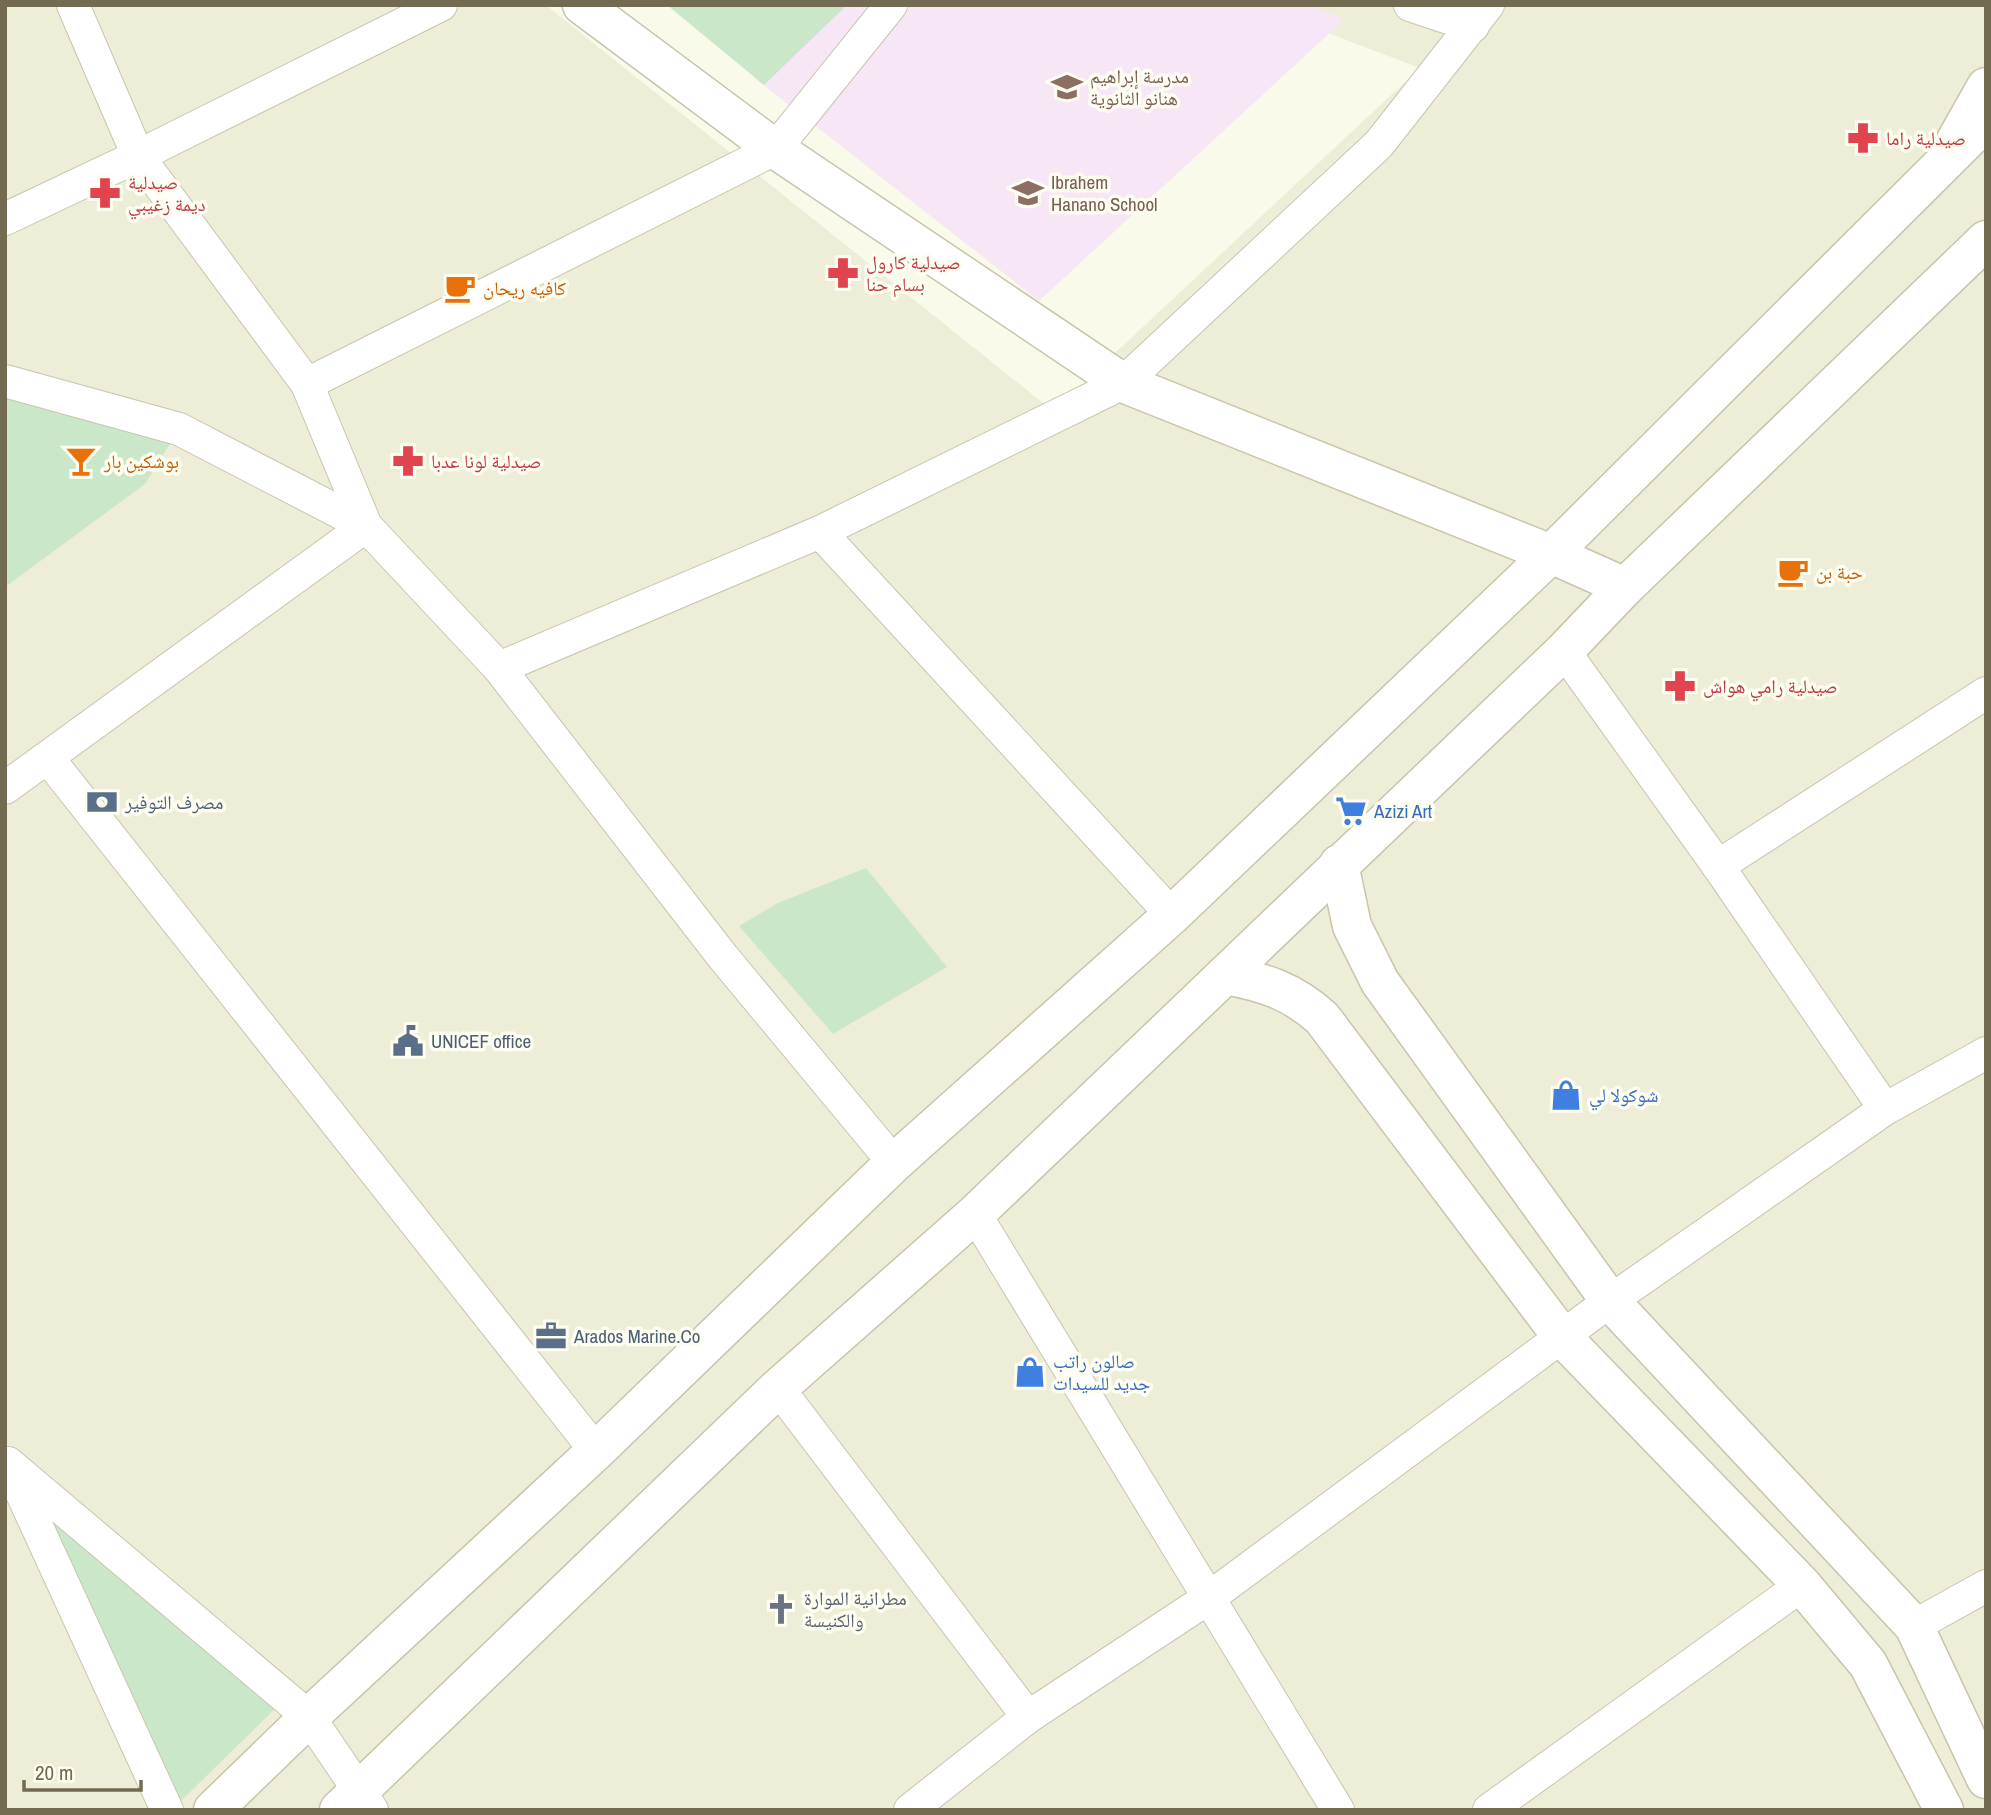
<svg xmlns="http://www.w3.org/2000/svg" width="1991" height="1815" viewBox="0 0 1991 1815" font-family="'Archivo Narrow','Noto Naskh Arabic',sans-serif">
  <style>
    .residential { fill: #eeedd7 }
    .education { fill: #f7e7f6 }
    .green { fill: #cbe7ca }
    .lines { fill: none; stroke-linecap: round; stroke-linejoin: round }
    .street-casing { stroke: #c8c5af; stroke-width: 34 }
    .secondary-casing { stroke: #c9c4ab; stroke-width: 41 }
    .street { stroke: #fff; stroke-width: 32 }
    .secondary { stroke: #fff; stroke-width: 38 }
    .labels { text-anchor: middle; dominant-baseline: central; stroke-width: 7; stroke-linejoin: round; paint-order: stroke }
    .education-label { font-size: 19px; fill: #785e54; stroke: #fdfdf1; text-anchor: start }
    .health-label { font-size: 19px; fill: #be3a42; stroke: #fdfdf1; text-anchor: start }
    .food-label { font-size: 19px; fill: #c56008; stroke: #fdfdf1; text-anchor: start }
    .service-label { font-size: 19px; fill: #4e5e75; stroke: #fdfdf1; text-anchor: start }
    .shop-label { font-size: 19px; fill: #366cbe; stroke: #fdfdf1; text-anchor: start }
    .worship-label { font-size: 19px; fill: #5b616d; stroke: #fdfdf1; text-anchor: start }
  </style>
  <rect width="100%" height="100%" fill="#fafaeb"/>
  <!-- residential -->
  <path class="residential" d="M5,5H546L1053,411L1420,68L1254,5H1986V1810H5Z"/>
  <!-- education -->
  <path class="education" d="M841,5H1308L1345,19L1039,301L753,77Z"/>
  <!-- green -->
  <g class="green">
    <path d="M667,5H847L764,85Z"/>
    <path d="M5,381L179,429L145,484L5,587Z"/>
    <path d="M866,868L947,967L833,1034L739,926L778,903Z"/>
    <path d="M43,1505L279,1705L180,1802Z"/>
  </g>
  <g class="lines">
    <defs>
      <g id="street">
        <path d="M73,5L138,156L307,384L366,526L499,668L723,957L894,1163"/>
        <path d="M1410,5L1473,26"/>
        <path d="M5,219L138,156L441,5"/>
        <path d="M5,381L179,429L366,526L5,788"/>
        <path d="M307,384L775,149L891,5"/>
        <path d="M820,532L1172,915"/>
        <path d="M1564,651L1718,866L1885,1109"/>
        <path d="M499,668L820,532L1123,383L1379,144L1488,5"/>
        <path d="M48,758L596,1451"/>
        <path d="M1718,866L1986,693"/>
        <path d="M975,1214L1338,1810"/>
        <path d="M778,1388L1028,1717"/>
        <path d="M8,1463L309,1717L372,1810"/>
        <path d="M12,1472L167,1810"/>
        <path d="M1914,1626L1986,1586"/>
        <path d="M910,1810L1028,1717L1210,1597L1610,1301L1885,1109L1986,1053"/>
        <path d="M1489,1810L1802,1585"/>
      </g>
      <g id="secondary">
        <path d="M582,5L775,149L1123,383L1551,554L1625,587"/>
        <path d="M1956,140L1986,87"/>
        <path d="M1339,864L1352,926L1380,982L1610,1301L1914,1626L1986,1779"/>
        <path d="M1225,975C1264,982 1292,991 1322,1018L1563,1338L1802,1585L1868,1664L1944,1810"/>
        <path d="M213,1810L309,1717L596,1451L894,1163L1172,915L1551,554L1986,121"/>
        <path d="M339,1810L778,1388L975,1214L1564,651L1625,587L1986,240"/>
      </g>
    </defs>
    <!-- street casing -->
    <use href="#street" class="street-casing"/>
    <!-- secondary casing -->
    <use href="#secondary" class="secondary-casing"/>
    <!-- street -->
    <use href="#street" class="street"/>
    <!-- secondary -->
    <use href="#secondary" class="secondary"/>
  </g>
  <!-- icons -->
  <defs>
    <symbol id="school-bare" viewBox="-9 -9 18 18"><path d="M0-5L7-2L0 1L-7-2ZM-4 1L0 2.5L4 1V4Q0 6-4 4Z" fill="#8d6e63" stroke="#fdfdf1" stroke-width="2.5" paint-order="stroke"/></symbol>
    <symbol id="pharmacy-bare" viewBox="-9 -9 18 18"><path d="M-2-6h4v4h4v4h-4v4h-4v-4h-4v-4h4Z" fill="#e0444e" stroke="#fdfdf1" stroke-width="2.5" paint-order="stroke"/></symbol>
    <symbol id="cafe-bare" viewBox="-9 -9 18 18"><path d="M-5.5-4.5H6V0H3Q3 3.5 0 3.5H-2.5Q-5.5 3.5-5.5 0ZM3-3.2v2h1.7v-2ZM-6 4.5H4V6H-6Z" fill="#e8710a" stroke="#fdfdf1" stroke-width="2.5" paint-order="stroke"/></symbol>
    <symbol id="bar-bare" viewBox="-9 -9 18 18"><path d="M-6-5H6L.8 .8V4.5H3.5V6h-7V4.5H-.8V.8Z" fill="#e8710a" stroke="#fdfdf1" stroke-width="2.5" paint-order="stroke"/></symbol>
    <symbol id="bank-bare" viewBox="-9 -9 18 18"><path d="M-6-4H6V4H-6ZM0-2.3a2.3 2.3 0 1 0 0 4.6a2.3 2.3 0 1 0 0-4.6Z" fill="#5c6f8a" stroke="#fdfdf1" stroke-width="2.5" paint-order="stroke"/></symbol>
    <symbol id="supermarket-bare" viewBox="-9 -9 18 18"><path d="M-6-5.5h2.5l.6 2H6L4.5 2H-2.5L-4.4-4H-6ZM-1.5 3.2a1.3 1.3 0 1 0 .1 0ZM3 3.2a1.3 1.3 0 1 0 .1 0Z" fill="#3f7fe0" stroke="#fdfdf1" stroke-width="2.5" paint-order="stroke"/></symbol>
    <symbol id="civic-bare" viewBox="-9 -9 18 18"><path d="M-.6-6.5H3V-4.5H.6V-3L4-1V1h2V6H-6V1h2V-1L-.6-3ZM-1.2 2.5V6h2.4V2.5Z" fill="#5c6f8a" stroke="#fdfdf1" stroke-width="2.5" paint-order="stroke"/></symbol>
    <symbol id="shop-bare" viewBox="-9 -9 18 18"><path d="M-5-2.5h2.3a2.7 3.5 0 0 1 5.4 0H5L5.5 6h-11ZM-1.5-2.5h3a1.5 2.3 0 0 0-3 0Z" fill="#3f7fe0" stroke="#fdfdf1" stroke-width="2.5" paint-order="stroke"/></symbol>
    <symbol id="office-bare" viewBox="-9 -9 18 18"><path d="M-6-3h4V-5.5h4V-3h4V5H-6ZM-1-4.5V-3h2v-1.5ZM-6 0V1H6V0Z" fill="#5c6f8a" stroke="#fdfdf1" stroke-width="2.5" paint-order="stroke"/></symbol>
    <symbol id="church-bare" viewBox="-9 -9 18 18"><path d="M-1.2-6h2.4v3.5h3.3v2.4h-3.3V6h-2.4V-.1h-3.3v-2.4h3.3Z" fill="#6b7280" stroke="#fdfdf1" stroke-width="2.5" paint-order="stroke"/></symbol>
  </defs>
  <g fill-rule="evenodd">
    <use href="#school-bare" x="1045" y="65" width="44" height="44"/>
    <use href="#pharmacy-bare" x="1841" y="116" width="44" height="44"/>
    <use href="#pharmacy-bare" x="83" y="171" width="44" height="44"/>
    <use href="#school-bare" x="1006" y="171" width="44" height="44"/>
    <use href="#pharmacy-bare" x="821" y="251" width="44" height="44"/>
    <use href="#cafe-bare" x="438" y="266" width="44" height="44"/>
    <use href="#bar-bare" x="59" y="439" width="44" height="44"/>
    <use href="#pharmacy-bare" x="386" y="439" width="44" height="44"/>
    <use href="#cafe-bare" x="1771" y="550" width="44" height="44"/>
    <use href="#pharmacy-bare" x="1658" y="664" width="44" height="44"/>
    <use href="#bank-bare" x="80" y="780" width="44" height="44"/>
    <use href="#supermarket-bare" x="1329" y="789" width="44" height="44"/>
    <use href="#civic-bare" x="386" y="1019" width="44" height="44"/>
    <use href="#shop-bare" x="1544" y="1073" width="44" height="44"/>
    <use href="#office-bare" x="529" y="1314" width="44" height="44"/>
    <use href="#shop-bare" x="1008" y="1350" width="44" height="44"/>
    <use href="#church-bare" x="759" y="1587" width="44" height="44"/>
  </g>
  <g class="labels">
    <!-- education labels -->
    <g class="education-label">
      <text x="1090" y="76">مدرسة إبراهيم<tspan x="1090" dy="22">هنانو الثانوية</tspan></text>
      <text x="1051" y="182">Ibrahem<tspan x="1051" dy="22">Hanano School</tspan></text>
    </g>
    <!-- health labels -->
    <g class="health-label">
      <text x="1886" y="138">صيدلية راما</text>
      <text x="128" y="182">صيدلية<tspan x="128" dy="22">ديمة زغيبي</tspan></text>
      <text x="866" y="262">صيدلية كارول<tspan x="866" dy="22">بسام حنا</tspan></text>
      <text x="431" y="461">صيدلية لونا عدبا</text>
      <text x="1703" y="686">صيدلية رامي هواش</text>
    </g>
    <!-- food labels -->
    <g class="food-label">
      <text x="483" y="288">كافيه ريحان</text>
      <text x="104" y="461">بوشكين بار</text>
      <text x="1816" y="572">حبة بن</text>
    </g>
    <!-- service labels -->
    <g class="service-label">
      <text x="125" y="802">مصرف التوفير</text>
      <text x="431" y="1041">UNICEF office</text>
      <text x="574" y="1336">Arados Marine.Co</text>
    </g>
    <!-- shop labels -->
    <g class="shop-label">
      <text x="1374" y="811">Azizi Art</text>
      <text x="1589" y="1095">شوكولا لي</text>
      <text x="1053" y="1361">صالون راتب<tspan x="1053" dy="22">جديد للسيدات</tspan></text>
    </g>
    <!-- worship labels -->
    <g class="worship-label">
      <text x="804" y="1598">مطرانية الموارة<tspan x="804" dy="22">والكنيسة</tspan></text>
    </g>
  </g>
  <!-- border -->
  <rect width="1991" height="1815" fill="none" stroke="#726a51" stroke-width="14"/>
  <!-- scale -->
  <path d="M24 1780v10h117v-10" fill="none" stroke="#726a51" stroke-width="3.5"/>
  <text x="35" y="1780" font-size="21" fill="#726a51" stroke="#fdfdf1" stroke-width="5" paint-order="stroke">20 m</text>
</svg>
